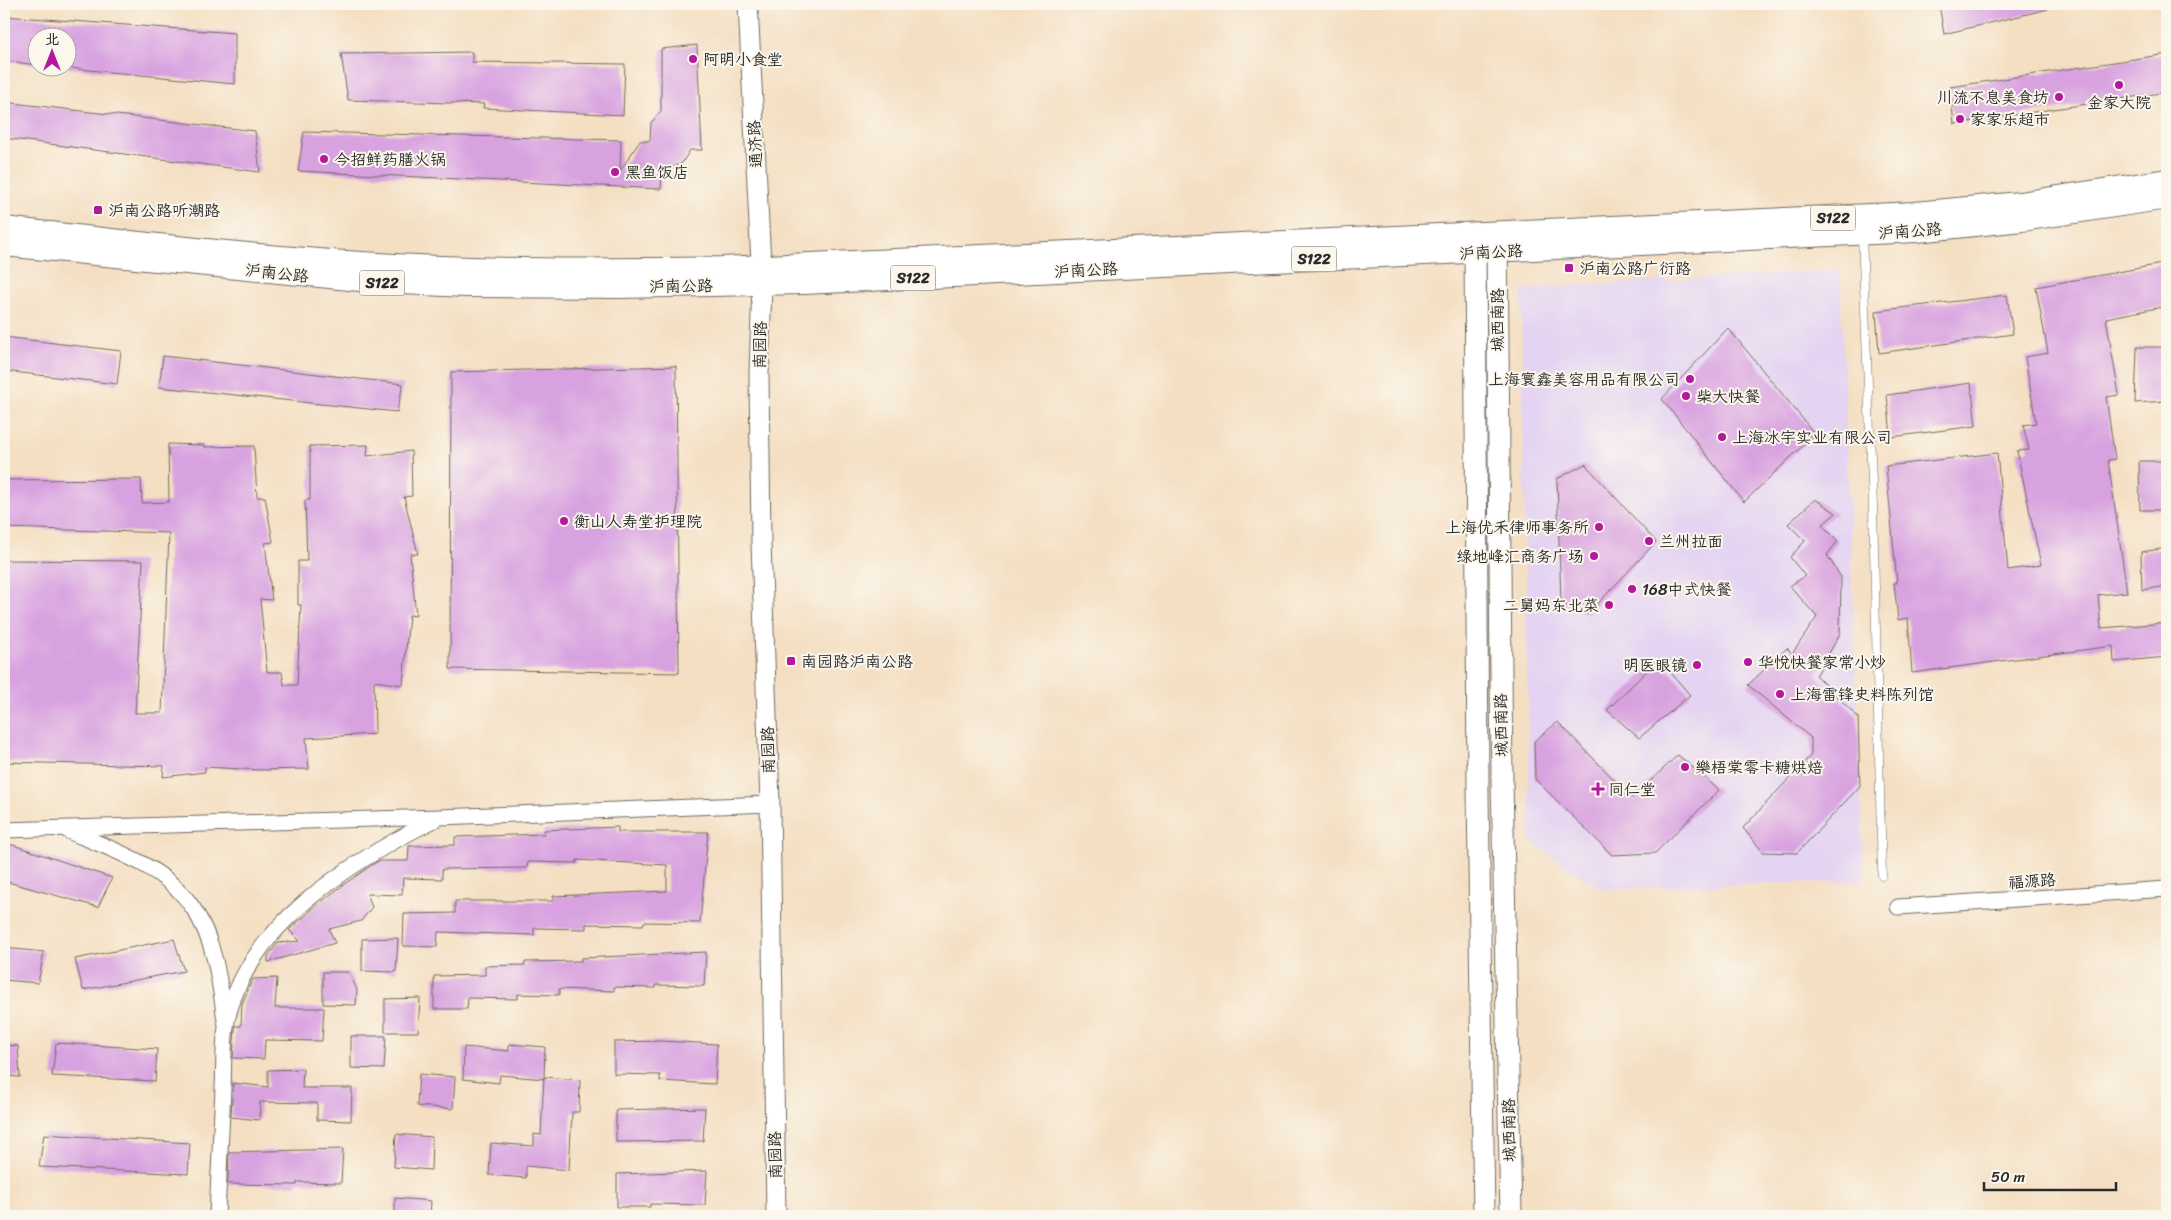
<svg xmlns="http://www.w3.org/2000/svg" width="2171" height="1220" viewBox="0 0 2171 1220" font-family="Sriracha,'LXGW WenKai TC',sans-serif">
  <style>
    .built { fill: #e4d3f2 }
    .building { fill: #d8a1e0 }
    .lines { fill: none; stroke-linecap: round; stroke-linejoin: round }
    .service-casing { stroke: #716a60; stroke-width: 9 }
    .minor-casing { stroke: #716a60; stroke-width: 17 }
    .tertiary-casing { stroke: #716a60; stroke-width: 21 }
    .secondary-casing { stroke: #716a60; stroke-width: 23 }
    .primary-casing { stroke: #716a60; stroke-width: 24 }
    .service { stroke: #fff; stroke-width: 8 }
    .minor { stroke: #fff; stroke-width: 15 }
    .tertiary { stroke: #fff; stroke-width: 19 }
    .secondary { stroke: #fff; stroke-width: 21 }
    .primary { stroke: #fff; stroke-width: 22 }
    .poi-dot { fill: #b5179e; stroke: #fbf7ec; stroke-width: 2 }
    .labels { text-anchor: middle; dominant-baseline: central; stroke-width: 4; stroke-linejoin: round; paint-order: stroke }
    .shield { fill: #fbf7ec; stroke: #696865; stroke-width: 1 }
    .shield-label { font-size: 15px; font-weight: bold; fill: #2b2b2b }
    .poi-label { font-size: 16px; fill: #2b2b2b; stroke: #fbf7ec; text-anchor: start }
    .street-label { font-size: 16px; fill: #2b2b2b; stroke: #fbf7ec }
  </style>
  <rect width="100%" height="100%" fill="#fbf7ec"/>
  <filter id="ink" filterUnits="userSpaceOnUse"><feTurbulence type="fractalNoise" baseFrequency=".02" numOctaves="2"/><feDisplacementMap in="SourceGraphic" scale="10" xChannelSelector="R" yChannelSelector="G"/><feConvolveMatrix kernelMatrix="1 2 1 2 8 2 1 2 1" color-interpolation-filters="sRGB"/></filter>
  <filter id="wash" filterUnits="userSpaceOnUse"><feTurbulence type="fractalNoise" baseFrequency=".0096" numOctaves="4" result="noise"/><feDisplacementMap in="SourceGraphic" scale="20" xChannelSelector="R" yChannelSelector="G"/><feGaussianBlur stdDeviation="1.12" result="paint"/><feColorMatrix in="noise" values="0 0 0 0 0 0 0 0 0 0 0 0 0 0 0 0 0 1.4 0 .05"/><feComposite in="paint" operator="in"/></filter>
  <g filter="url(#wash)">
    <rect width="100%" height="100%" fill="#f4dfc3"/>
    <!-- built -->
    <path class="built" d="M1840,270L1864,881L1600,889L1530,841L1521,289Z"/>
    <g id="blocks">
      <!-- building -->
      <g class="building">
        <path d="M1939,4H2047L2048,9L1944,34Z"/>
        <path d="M4,16L235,33V84L68,68V38H38V65L4,61Z"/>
        <path d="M697,45L702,150H690L682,163L662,173L661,189L298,171L304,132L621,140L620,171L640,141H650L651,123L661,111V49Z"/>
        <path d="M472,52V62L625,64L623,115L483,108L484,104L348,100L341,54Z"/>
        <path d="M2167,54V92L1954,124L1950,87Z"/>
        <path d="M4,102L255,131L260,172L4,138Z"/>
        <path d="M2167,263V306L2106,318L2119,395L2106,397L2115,459L2108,460L2127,592L2098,595L2101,628L2166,623L2167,657L2114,662L2113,646L1912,673L1908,618L1898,620L1894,583H1897L1886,466L1997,453L2008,570L2041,565L2017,451L2029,450L2023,425L2036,423L2025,357L2048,353L2036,287Z"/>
        <path d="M2007,295L2013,334L1879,353L1876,311Z"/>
        <path d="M1728,328L1815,434L1744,502L1662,399Z"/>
        <path d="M4,337L121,351L117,384L4,371Z"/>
        <path d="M2137,347H2167V401L2135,403Z"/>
        <path d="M163,356L403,384L397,412L159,387Z"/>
        <path d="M676,366L679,673L450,669L451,372Z"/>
        <path d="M1971,383L1976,426L1891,437L1887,395Z"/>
        <path d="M168,444L204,445V447L254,446L257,497H265L273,542L265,543L272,600L260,599L267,672H282L284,685H297L301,605H298V561H307L305,500H310V446L368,445L367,456L411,451L412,496L404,497L418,554H410L416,616L409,615L403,685L374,681L375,734L306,738L309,769L259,770L205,767V772L163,777L164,766L4,762V560L143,561L135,713H162L169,533L4,528V480L141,479L142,503L169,502Z"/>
        <path d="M2139,461H2167V510H2140Z"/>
        <path d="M1585,464L1656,542L1588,614L1561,603L1557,479Z"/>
        <path d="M1815,499L1836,513L1822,525L1838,541L1827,555L1841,577L1840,634L1816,676L1858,717L1860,786L1797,853L1763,852L1743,828L1811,755V738L1748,685L1787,648L1792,654L1817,617L1790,586L1805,576L1790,557L1805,541L1788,524Z"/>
        <path d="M2167,548V586L2142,590L2141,552Z"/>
        <path d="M1659,659L1690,695L1639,738L1607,710Z"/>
        <path d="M1558,722L1632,798L1678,755L1719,790L1655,853L1612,855L1535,779L1534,741Z"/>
        <path d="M618,827V832H708L700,923L644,922L643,925L586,924V929L534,928V935L438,932L437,947L403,946L404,914L455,913V901H553V896L667,891V865L577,860V863L528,862L527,868L442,869V879L403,878L402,895L367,894L372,907L361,921L329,929L335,943L268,962V956L278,943L300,941L289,930L316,906L343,885L378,861H408L409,846L455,845V837L544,834V830Z"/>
        <path d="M4,845H13L112,878L98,907L4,881Z"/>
        <path d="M398,938L396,972L362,971V939Z"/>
        <path d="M174,939L184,971L83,990L75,959Z"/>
        <path d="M4,948L44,952L38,983L4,980Z"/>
        <path d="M706,952L704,986L656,985V988L614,987V991L559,989V995L518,994V999L468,998L467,1009H434V976L485,975V966L525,965V962L581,961V958Z"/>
        <path d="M323,972H349L357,990L356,1005L323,1004Z"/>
        <path d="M277,978L275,1008H324L322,1041L265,1040L264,1059L233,1058L235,1029L236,1026H241L242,1004L253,979Z"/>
        <path d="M420,998L418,1032H385V999Z"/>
        <path d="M351,1036H386L384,1069L351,1068Z"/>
        <path d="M661,1041L717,1044L715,1084L660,1081V1075L614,1074V1042Z"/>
        <path d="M56,1043L157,1049L155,1081L52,1076Z"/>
        <path d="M509,1044L545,1047L544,1079L500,1075L499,1083L463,1079L464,1047L509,1051Z"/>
        <path d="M4,1045L18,1046L20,1077L4,1076Z"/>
        <path d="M303,1069L302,1088H352L351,1121L317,1120V1103L260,1102L259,1120L231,1117L233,1083L268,1087V1070Z"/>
        <path d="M419,1074L455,1077L453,1109L417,1106Z"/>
        <path d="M544,1077L580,1080L579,1112H572L569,1170L526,1166V1178L489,1175L491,1143L534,1146V1134L541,1135Z"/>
        <path d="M705,1108L703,1141L616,1142V1110Z"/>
        <path d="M44,1134L190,1143L188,1174L39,1167Z"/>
        <path d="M396,1134L432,1137L431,1170L394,1167Z"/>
        <path d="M343,1149L341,1183L297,1182V1185L228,1184L229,1152Z"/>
        <path d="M707,1171L705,1205L650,1204V1207H617V1174Z"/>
        <path d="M395,1198L431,1201L430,1216H395Z"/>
      </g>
    </g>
  </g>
  <g filter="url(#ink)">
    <use href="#blocks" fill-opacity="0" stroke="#716a60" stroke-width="1"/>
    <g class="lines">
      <defs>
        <path id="service" d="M1862,236L1873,507L1882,876"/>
        <g id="minor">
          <path d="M4,830L440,817L770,804"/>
          <path d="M68,831C112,849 166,867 193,908C215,940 220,983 225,1021"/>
          <path d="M1898,907L2167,889"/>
          <path d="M217,1216C219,1173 221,1130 223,1088C224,1068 223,1047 226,1027C242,927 354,860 436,819"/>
        </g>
        <path id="tertiary" d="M748,4L762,284L759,374L761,543L770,804L776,1216"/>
        <g id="secondary">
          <path d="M1497,234L1502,781L1511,1216"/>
          <path d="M1475,235L1478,792L1484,1216"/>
        </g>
        <g id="primary">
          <path d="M4,228C141,243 280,260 418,266C519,271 620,270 721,268L1915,213L2020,203L2167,180"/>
          <path d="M4,245L380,282L466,286L620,287L803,283L1917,231L2022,220L2167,198"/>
        </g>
      </defs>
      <!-- service casing -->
      <use href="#service" class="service-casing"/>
      <!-- minor casing -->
      <use href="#minor" class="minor-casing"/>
      <!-- tertiary casing -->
      <use href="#tertiary" class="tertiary-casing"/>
      <!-- secondary casing -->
      <use href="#secondary" class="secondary-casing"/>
      <!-- primary casing -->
      <use href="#primary" class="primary-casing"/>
      <!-- service -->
      <use href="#service" class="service"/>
      <!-- minor -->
      <use href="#minor" class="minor"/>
      <!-- tertiary -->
      <use href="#tertiary" class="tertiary"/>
      <!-- secondary -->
      <use href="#secondary" class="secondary"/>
      <!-- primary -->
      <use href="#primary" class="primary"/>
    </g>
  </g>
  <!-- markers -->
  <g class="poi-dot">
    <circle cx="693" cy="59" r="5"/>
    <circle cx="2119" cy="85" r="5"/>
    <circle cx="2059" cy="97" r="5"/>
    <circle cx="1960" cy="119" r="5"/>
    <circle cx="324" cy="159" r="5"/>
    <circle cx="615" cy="172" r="5"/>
    <rect x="93" y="205" width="10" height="10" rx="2.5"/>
    <rect x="1564" y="263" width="10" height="10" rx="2.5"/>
    <circle cx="1690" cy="379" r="5"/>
    <circle cx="1686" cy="396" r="5"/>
    <circle cx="1722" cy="437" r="5"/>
    <circle cx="564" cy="521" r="5"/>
    <circle cx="1599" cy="527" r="5"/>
    <circle cx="1649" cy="541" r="5"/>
    <circle cx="1594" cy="556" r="5"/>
    <circle cx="1632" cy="589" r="5"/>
    <circle cx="1609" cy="605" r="5"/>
    <rect x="786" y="656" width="10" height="10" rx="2.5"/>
    <circle cx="1748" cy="662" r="5"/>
    <circle cx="1697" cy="665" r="5"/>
    <circle cx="1780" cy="694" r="5"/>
    <circle cx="1685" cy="767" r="5"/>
    <path d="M1595.5 781.5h5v5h5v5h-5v5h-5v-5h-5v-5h5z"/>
  </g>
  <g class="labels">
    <!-- shield labels -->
    <g class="shield">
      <rect x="1810.5" y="205.5" width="45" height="25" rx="4"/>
      <rect x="1291.5" y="246.5" width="45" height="25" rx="4"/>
      <rect x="890.5" y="265.5" width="45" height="25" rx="4"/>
      <rect x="359.5" y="270.5" width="45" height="25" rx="4"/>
    </g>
    <g class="shield-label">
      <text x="1833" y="218">S122</text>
      <text x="1314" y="259">S122</text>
      <text x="913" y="278">S122</text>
      <text x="382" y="283">S122</text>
    </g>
    <!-- poi labels -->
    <g class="poi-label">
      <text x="703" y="59">阿明小食堂</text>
      <text x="2049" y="97" text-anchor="end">川流不息美食坊</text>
      <text x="2119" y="102" text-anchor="middle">金家大院</text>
      <text x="1970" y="119">家家乐超市</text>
      <text x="334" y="159">今招鲜药膳火锅</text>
      <text x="625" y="172">黑鱼饭店</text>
      <text x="108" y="210">沪南公路听潮路</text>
      <text x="1579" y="268">沪南公路广衍路</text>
      <text x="1680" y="379" text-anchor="end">上海寰鑫美容用品有限公司</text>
      <text x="1696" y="396">柴大快餐</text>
      <text x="1732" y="437">上海冰宇实业有限公司</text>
      <text x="574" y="521">衡山人寿堂护理院</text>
      <text x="1589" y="527" text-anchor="end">上海优禾律师事务所</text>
      <text x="1659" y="541">兰州拉面</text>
      <text x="1584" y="556" text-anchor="end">绿地峰汇商务广场</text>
      <text x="1642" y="589">168中式快餐</text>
      <text x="1599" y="605" text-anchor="end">二舅妈东北菜</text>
      <text x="801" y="661">南园路沪南公路</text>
      <text x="1758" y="662">华悦快餐家常小炒</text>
      <text x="1687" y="665" text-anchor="end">明医眼镜</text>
      <text x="1790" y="694">上海雷锋史料陈列馆</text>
      <text x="1695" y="767">樂梧棠零卡糖烘焙</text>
      <text x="1608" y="789">同仁堂</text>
    </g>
    <!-- street labels -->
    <g class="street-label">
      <text transform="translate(755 144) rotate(-93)">通济路</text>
      <text transform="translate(1910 231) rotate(-4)">沪南公路</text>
      <text transform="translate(1491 252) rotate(-3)">沪南公路</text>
      <text transform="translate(1086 270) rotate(-3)">沪南公路</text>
      <text transform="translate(277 273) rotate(6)">沪南公路</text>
      <text transform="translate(681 286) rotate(-1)">沪南公路</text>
      <text transform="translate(1497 320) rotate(-90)">城西南路</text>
      <text transform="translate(760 345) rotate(-89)">南园路</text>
      <text transform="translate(1501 725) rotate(-91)">城西南路</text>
      <text transform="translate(768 750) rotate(-91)">南园路</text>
      <text transform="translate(2032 881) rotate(-4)">福源路</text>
      <text transform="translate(1509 1130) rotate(-91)">城西南路</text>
      <text transform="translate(775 1155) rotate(-91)">南园路</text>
    </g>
  </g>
  <!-- margin -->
  <rect width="2171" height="1220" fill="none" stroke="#fbf7ec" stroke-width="20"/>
  <!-- north arrow -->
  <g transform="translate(52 52)"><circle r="24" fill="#fbf7ec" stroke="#a8a59f"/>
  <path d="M0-4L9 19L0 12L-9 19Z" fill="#b5179e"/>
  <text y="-8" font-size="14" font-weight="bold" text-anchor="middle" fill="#2b2b2b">北</text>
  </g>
  <!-- scale -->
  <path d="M1984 1182v8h132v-8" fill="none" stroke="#2b2b2b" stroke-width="2.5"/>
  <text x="1991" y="1182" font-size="15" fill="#2b2b2b" stroke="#fbf7ec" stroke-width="4" paint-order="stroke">50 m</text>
</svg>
